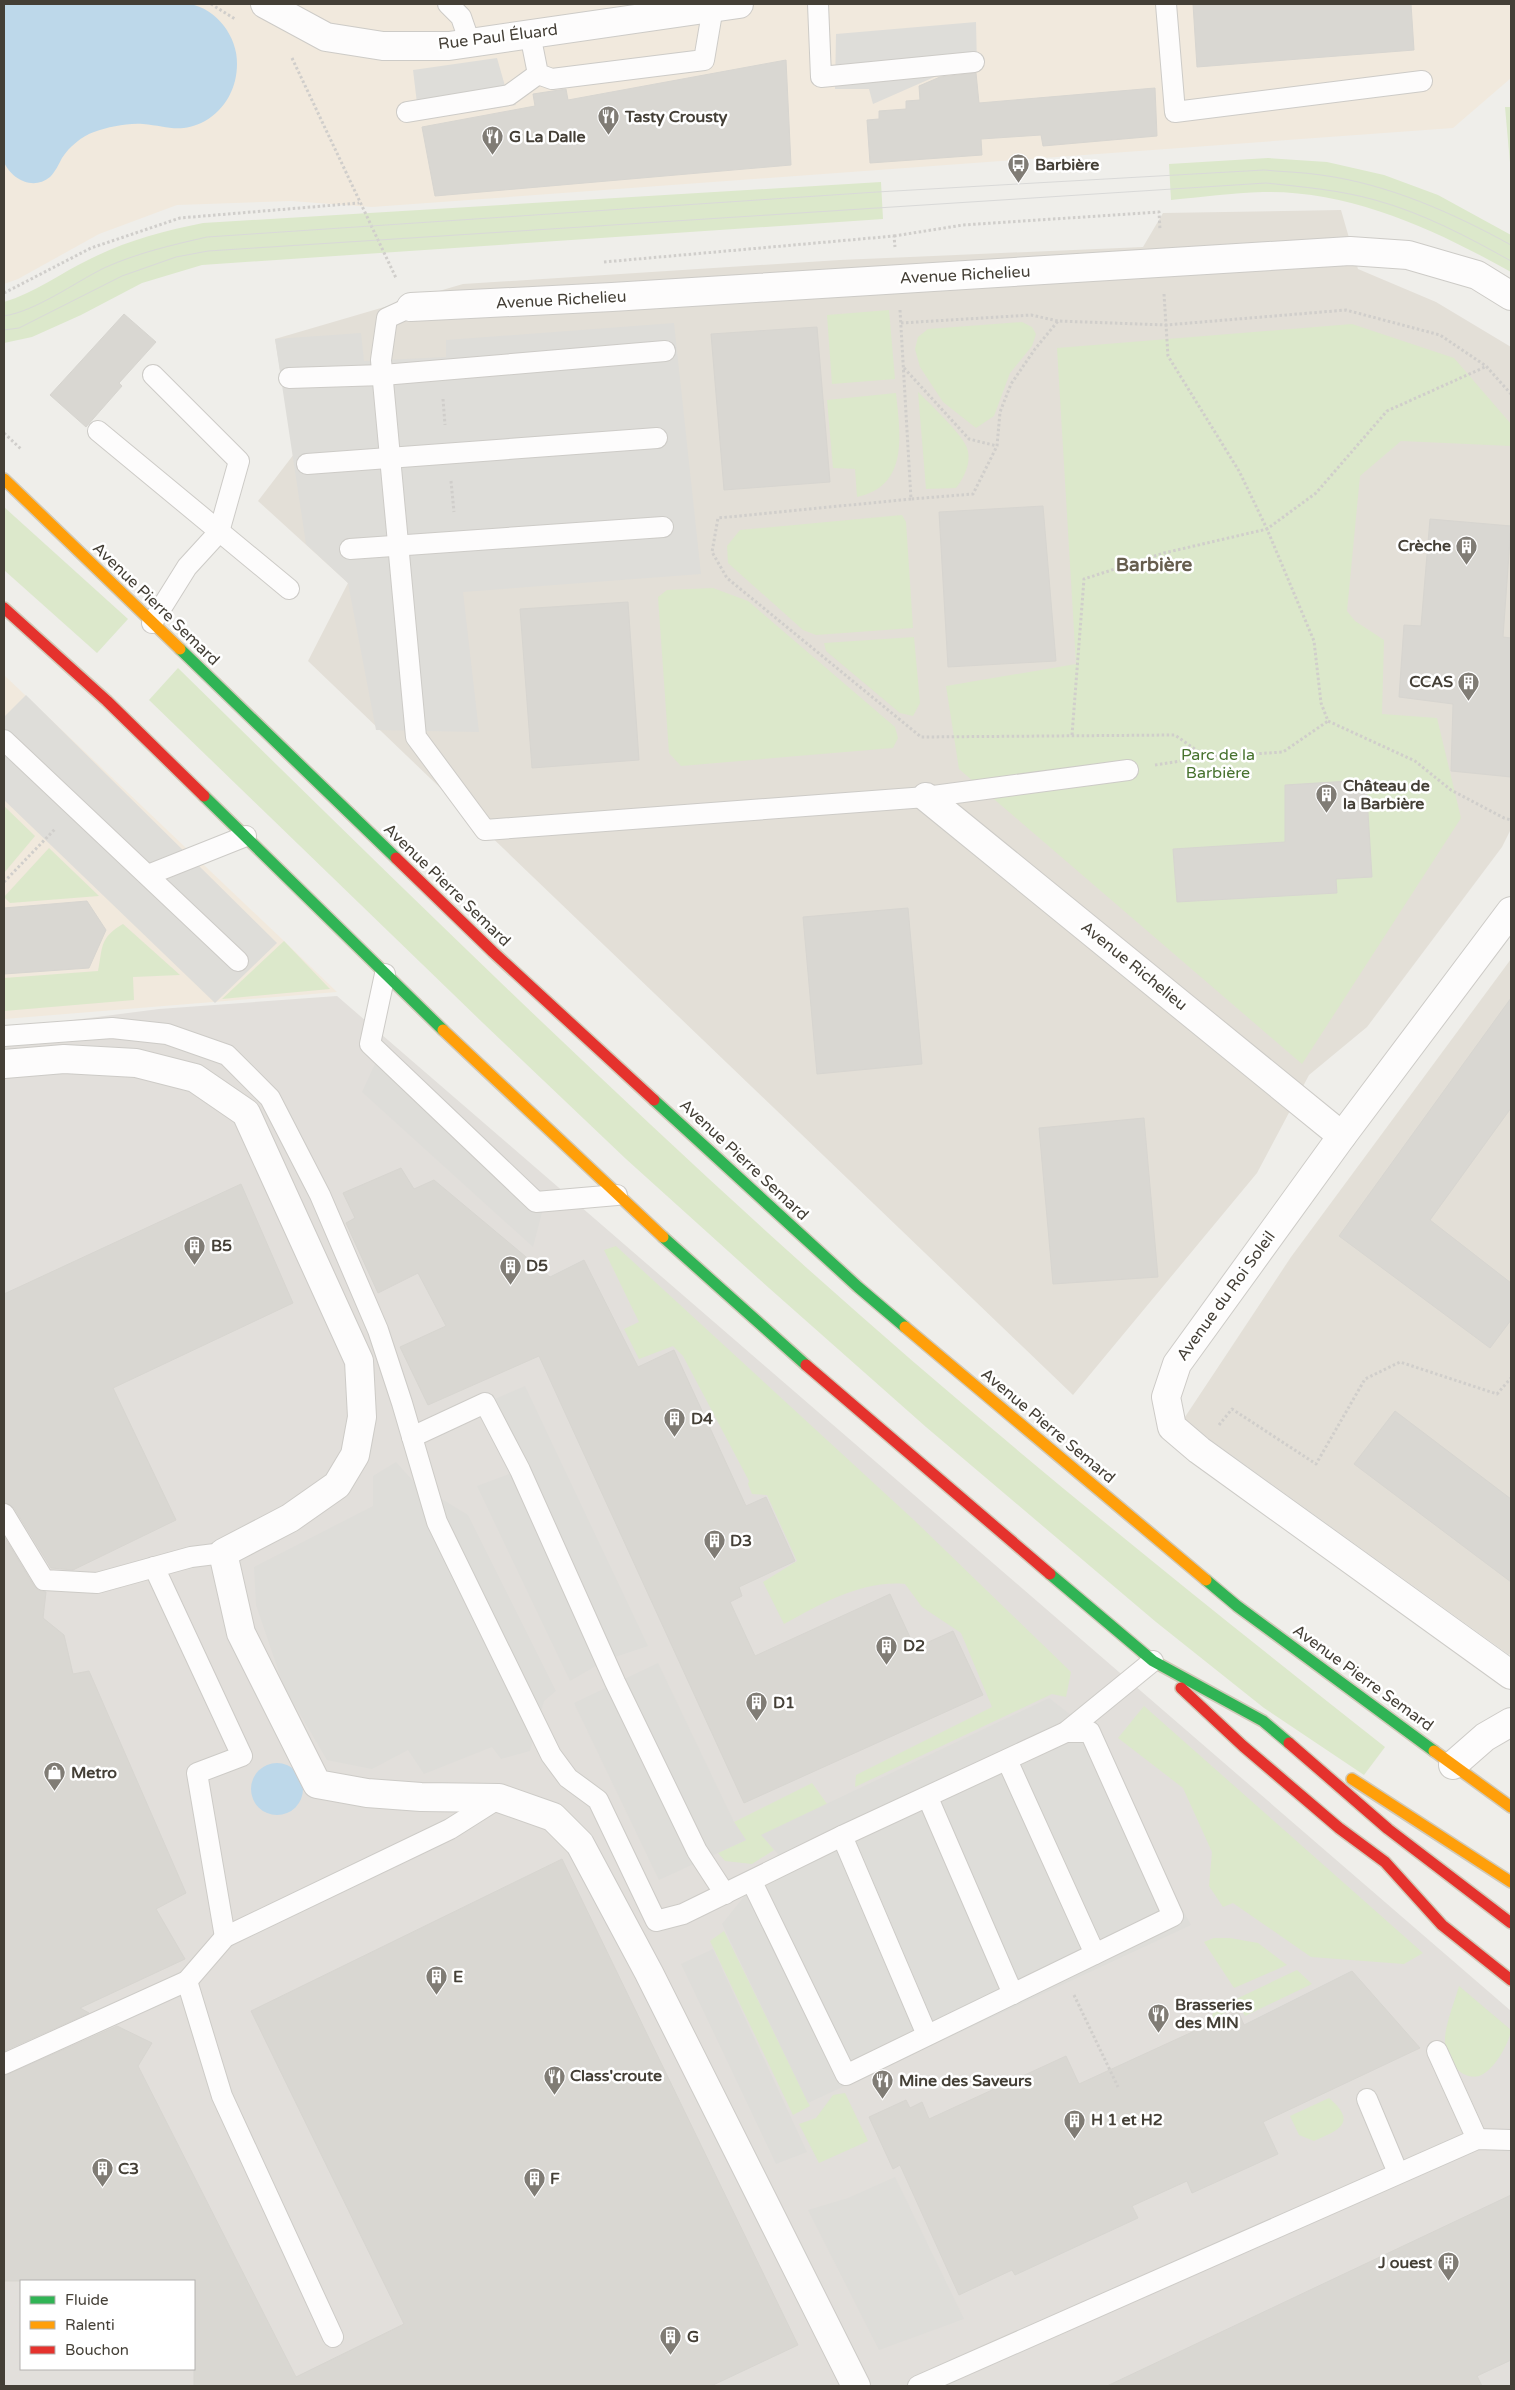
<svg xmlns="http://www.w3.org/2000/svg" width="1515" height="2390" viewBox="0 0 1515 2390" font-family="'Varela Round',sans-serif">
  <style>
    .residential { fill: #e3dfd7 }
    .commercial { fill: #f1e9dd }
    .industrial { fill: #e2dfdb; fill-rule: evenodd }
    .green { fill: #dce8cb }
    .parking { fill: #deddd9 }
    .water { fill: #bdd8ea }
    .building { fill: #d9d7d2; stroke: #d7d5d0 }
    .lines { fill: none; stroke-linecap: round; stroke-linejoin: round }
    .lane-casing { stroke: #cdcbc7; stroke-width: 22 }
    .street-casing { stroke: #cdcbc7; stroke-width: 30 }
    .fast-casing { stroke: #d0c9b8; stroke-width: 14 }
    .slow-casing { stroke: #d0c9b8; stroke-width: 14 }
    .jam-casing { stroke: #d0c9b8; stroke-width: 14 }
    .path { stroke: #d0cecb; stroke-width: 3; stroke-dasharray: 2.5 2.5; stroke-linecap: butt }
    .lane { stroke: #fdfcfc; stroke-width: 20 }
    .street { stroke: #fdfcfc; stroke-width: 28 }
    .fast { stroke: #30b455; stroke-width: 11 }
    .slow { stroke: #ff9f0a; stroke-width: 11 }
    .jam { stroke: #e5322d; stroke-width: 11 }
    .tram { stroke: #d9d9d8; stroke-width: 1 }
    .labels { text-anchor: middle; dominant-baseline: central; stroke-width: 5; stroke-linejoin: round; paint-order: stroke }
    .street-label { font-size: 16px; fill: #443f36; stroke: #fff }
    .poi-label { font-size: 16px; font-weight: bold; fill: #443f36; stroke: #fff; text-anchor: start }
    .park-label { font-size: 16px; fill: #47722e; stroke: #fff }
    .quarter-label { font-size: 19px; font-weight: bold; fill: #665d4e; stroke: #fff }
  </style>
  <rect width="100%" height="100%" fill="#efeeea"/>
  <!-- residential -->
  <g class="residential">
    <path d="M1341,210L1358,269L1436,302L1511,347V829L1502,847L1367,1027L1309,1075L1257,1173L1073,1395L308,661L348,583L258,501L294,454L275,339L463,284L840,260L1143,247L1163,213Z"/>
    <path d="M1511,959V1652L1509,1655L1183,1420L1291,1257Z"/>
  </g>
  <!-- commercial -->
  <g class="commercial">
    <path d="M4,4H1511V78L1453,128L372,207L291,201L177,205L99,234L18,279L4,284Z"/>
    <path d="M4,675L284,941L337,992L4,1019Z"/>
  </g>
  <!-- industrial -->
  <path class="industrial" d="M337,996L1511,2011V2386H4V1029L159,1009ZM21,2281H194V2369H21Z"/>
  <!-- green -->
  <g class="green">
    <path d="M1505,107H1511V174Z"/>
    <path d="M1268,158L1327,162L1384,175L1438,195L1511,235V272C1436,230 1351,190 1263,192C1232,193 1201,197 1171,200L1169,164Z"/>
    <path d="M881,182L883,219L202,265L142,283L81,315L32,337L4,343V302C34,293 61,273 90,259C126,241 163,231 203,223Z"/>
    <path d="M889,310L895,379L832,384L827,315Z"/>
    <path d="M1022,322L1032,327L1036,334L1032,346L1010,373L994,416L976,428L943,402L920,367L915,349L918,337L928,329Z"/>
    <path d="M1352,324L1454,358L1511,424V446L1401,441L1360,476L1347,611L1355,621L1384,640L1382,714L1437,718L1461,818L1302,1064L959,769L946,686L1076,664L1057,348Z"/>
    <path d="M918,392C929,403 963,435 967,448C972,462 964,478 956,488L926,489Z"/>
    <path d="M896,393C900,433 910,486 857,497L855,469L833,468L827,400Z"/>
    <path d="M4,507L128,619L97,653L4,570Z"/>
    <path d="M902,515L906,522L913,628L816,635L803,630L728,563L727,546L740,530Z"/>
    <path d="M713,588L748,601L895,727L898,738L893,748L681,766L669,753L658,597L667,590Z"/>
    <path d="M914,637L920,703L913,716L900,713L826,651L824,643Z"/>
    <path d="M178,668C385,871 592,1075 808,1269C994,1436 1189,1592 1385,1747L1364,1775L1264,1708L1156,1622L926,1427L769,1288L626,1159L483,1023L149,700Z"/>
    <path d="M4,806L35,836L4,873Z"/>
    <path d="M49,848L99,896L10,903L4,897Z"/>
    <path d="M123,924L180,975L133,977L134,1000L4,1011V978L98,971C103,947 99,938 123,924Z"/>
    <path d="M284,941L330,989L222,999Z"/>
    <path d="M616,1246L915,1521L1071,1672L1066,1697L1052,1694L855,1787L856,1775L992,1707L961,1633L922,1607L905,1584C862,1580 821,1604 784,1624L763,1582L797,1561L767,1495L752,1494L748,1484L749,1481L683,1356L673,1346L639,1359L624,1329L639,1322L604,1250Z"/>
    <path d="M1144,1706L1423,1953L1404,1964L1311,1957L1233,1903L1223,1907L1209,1886L1212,1852L1183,1788L1118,1738Z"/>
    <path d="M812,1783L827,1804L762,1835L774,1850L752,1864L725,1861L718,1853L746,1840L734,1822Z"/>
    <path d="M724,1931L810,2106L793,2115L710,1941Z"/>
    <path d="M1214,1938H1230L1258,1943L1287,1965L1234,1988L1204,1942Z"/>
    <path d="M1297,1970L1312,1984L1245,2016L1239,2006L1212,2019L1213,2010Z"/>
    <path d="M1459,1986L1511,2030C1509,2044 1493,2072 1479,2076C1461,2081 1445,2059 1445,2042C1444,2027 1455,2001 1459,1986Z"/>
    <path d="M845,2093L868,2141L819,2163L799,2124L816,2118L833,2095Z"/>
    <path d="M1329,2098C1358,2123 1339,2130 1314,2141L1299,2135L1290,2116Z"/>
  </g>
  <!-- parking -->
  <g class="parking">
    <path d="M976,22L977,67L948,71L873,104L869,89H835L836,34Z"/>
    <path d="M497,58L505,86L516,105L419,120L413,70Z"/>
    <path d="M674,323L701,574L463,592L479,732L376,730L348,583L306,544L275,339L361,333L364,361L446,357V340Z"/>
    <path d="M26,695L277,943L215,1003L4,800V717Z"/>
    <path d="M380,1053L545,1201L533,1247L362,1092Z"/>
    <path d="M525,1386L648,1646L606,1660L570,1681L477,1486L520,1470L485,1403Z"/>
    <path d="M396,1462L414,1482L468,1515L556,1691L544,1701L530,1751L501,1759L492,1747L424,1774L408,1750L372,1769L327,1760L284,1687L256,1605L254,1567L373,1506V1476Z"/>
    <path d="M658,1663L734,1822L746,1840L659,1880L574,1703Z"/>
    <path d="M1049,1698L1076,1719L1191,1925L808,2103L722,1924L778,1854L761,1835Z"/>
    <path d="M713,1949L807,2152L776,2164L681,1964Z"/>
    <path d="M895,2177L964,2319L879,2350L808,2210L848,2198Z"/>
  </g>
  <!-- water -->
  <g class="water">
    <path d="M4,4C47,4 90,4 133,4C151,4 172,1 189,4C217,8 238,38 237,64C237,87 226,109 205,121C180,134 167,126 143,124C126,123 109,127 94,132C82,136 69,147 62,158C59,164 55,172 50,177C33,191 11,179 4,162Z"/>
    <circle cx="277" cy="1789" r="26"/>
  </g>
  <!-- building -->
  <g class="building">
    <path d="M1193,4H1411L1414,50L1197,67Z"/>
    <path d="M786,60L791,165L435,196L422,127L535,106L533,94L566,89L568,100Z"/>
    <path d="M976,73L979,103L1155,88L1157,136L1043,146L1041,135L981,139L982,155L870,163L867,120L879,119V111L906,109V101L920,100L919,86L940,77Z"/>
    <path d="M124,314L156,342L119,383L122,386L86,427L50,395Z"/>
    <path d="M817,327L830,482L724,490L711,334Z"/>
    <path d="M1043,506L1056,661L948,667L939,512Z"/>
    <path d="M1430,519L1511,526L1503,637L1511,638V777L1451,771L1453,704L1399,697L1404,625L1421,626Z"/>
    <path d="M628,602L639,760L532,768L520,609Z"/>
    <path d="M1366,780L1372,877L1336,879L1337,893L1177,902L1173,849L1285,842V785Z"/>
    <path d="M87,901L106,930L89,968L4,974V908Z"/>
    <path d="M908,908L922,1064L817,1074L803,917Z"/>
    <path d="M1511,998V1108L1430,1220L1511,1283V1320L1490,1348L1339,1236Z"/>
    <path d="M1144,1118L1158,1277L1053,1284L1039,1128Z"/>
    <path d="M401,1168L414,1189L434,1180L550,1277L584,1260L638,1367L674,1350L746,1506L766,1497L795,1561L739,1587L742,1596L730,1602L755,1656L890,1594L915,1648L953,1631L983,1695L744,1803L539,1356L428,1405L400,1347L446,1326L418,1273L378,1293L346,1223L355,1218L343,1193Z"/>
    <path d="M241,1184L293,1303L113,1388L176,1520L73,1570L51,1568L14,1508L4,1502V1294Z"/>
    <path d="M1395,1411L1511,1499V1582L1354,1464Z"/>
    <path d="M4,1536L34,1586L38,1590L46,1592L43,1618L64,1635L73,1674L89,1671L186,1893L156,1909L185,1959L80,2008L89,2013L4,2051Z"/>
    <path d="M562,1859L798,2345L711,2386H194V2281H4V2076L117,2026L152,2043L138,2066L296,2377L404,2324L251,2011Z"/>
    <path d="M1352,1971L1420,2048L1263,2122L1278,2154L1192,2193L1187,2181L1132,2206L1138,2218L1015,2275L1012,2270L959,2295L900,2165L893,2169L869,2117L906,2100L910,2108L922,2102L929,2119L1066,2056L1079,2084L1238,2011L1244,2025Z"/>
    <path d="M1511,2195V2360L1477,2376L1482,2386H1107Z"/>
  </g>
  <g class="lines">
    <defs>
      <g id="lane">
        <path d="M448,4L461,17L470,43"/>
        <path d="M818,4L821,77L974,62"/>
        <path d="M1166,4L1175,112L1422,81"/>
        <path d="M530,34L538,74L552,79L704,60L713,7"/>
        <path d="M407,112L509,95L538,74"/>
        <path d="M411,307L387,318L381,360L416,737L485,830L926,797L1128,770"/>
        <path d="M289,378L383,375L665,351"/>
        <path d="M98,431L289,589"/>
        <path d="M307,464L657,438"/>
        <path d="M350,549L663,527"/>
        <path d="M152,623L187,567L219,532L239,461L153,375"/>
        <path d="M4,740L238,961"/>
        <path d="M148,875L246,836"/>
        <path d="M385,974L370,1044L536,1202L617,1195"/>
        <path d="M4,1036L112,1028L167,1034L227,1055L270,1098L320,1195L378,1330L402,1403L437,1522L551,1755L568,1778L598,1800L656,1921L683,1914L842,1836L1066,1732L1153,1661"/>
        <path d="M412,1437L485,1403L520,1470L615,1682L697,1851L725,1894"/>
        <path d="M4,1514L44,1580L97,1583L191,1557L223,1553"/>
        <path d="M154,1567L242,1756L197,1773L225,1937"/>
        <path d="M1007,1760L1095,1954"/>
        <path d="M928,1798L1013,1994"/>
        <path d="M842,1836L927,2035"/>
        <path d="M752,1882L846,2075L1173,1916L1090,1732H1066"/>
        <path d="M187,1981L222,2096L333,2337"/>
        <path d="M1437,2051L1477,2139"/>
        <path d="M4,2064L187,1981L225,1937L450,1829L499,1798"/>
        <path d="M1367,2099L1398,2173"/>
        <path d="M918,2386L1477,2139L1511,2140"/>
      </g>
      <g id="street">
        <path d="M265,4L326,37L383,46H449L739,4"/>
        <path d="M411,307L612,297L1350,251L1408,255L1477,275L1511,296"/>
        <path d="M926,797L1342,1136"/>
        <path d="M1511,911L1342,1136L1177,1364L1166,1397L1172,1427L1199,1450L1511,1675"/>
        <path d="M4,1064L64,1059L136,1063L195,1078L246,1113L359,1361L362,1417L355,1455L337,1485L290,1518L223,1553L241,1633L317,1784L367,1793L421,1797L499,1798L553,1817L580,1844L649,1973L856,2386"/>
        <path d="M1453,1765L1485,1737L1511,1722"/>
      </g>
      <g id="fast">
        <path d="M180,649L396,858"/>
        <path d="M204,796L443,1030"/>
        <path d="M654,1100L858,1287L905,1327"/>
        <path d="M663,1237L806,1365"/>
        <path d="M1050,1574L1153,1661L1263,1721L1289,1743"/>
        <path d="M1206,1580L1237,1606L1434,1751"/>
      </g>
      <g id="slow">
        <path d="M4,479L180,649"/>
        <path d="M443,1030L663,1237"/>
        <path d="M905,1327L1206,1580"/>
        <path d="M1434,1751L1511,1807"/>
        <path d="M1352,1779L1511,1882"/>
      </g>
      <g id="jam">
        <path d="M4,608L107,701L204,796"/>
        <path d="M396,858L493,952L654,1100"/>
        <path d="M806,1365L1050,1574"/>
        <path d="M1181,1688L1243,1746L1339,1828L1385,1862L1442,1925L1511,1980"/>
        <path d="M1289,1743L1388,1829L1511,1923"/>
      </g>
    </defs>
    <!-- lane casing -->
    <use href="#lane" class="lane-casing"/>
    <!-- street casing -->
    <use href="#street" class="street-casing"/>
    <!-- fast casing -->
    <use href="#fast" class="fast-casing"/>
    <!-- slow casing -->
    <use href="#slow" class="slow-casing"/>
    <!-- jam casing -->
    <use href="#jam" class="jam-casing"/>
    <!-- path -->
    <g class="path">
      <path d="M211,4L235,19"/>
      <path d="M292,58L396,278"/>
      <path d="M894,236L963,225L1159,212L1160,230"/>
      <path d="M604,262L894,236L895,247"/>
      <path d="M4,293L91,248L180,218L359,203"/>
      <path d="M1164,294L1168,356L1239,471L1267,529L1314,641L1321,703L1328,721L1415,761L1451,790L1504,818L1511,820"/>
      <path d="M900,310L911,499L973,494L997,446L1000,412L1011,384L1035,349L1058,321L1166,325L1346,310L1440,335L1486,366L1511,394"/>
      <path d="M901,323L1031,315L1058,321"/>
      <path d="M904,368L969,439L997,446"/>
      <path d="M443,399L445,425"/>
      <path d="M4,433L22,450"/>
      <path d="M451,481L454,512"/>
      <path d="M911,499L718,518L712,552L727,578L921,737L1175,735L1206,757"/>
      <path d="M1072,735L1084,579L1164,553L1267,529L1316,493L1387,411L1485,367"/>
      <path d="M1155,765L1206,757L1283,752L1328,721"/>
      <path d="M4,882L56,828"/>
      <path d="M1219,1425L1232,1409L1316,1464L1365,1379L1400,1362L1497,1394L1511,1378"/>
      <path d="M1074,1995L1118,2087"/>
    </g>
    <!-- lane -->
    <use href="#lane" class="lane"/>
    <!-- street -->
    <use href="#street" class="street"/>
    <!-- fast -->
    <use href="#fast" class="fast"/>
    <!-- slow -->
    <use href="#slow" class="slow"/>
    <!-- jam -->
    <use href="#jam" class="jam"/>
    <!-- tram -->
    <g class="tram">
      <path d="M4,316C36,311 74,283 104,268C137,253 172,245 207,237L877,192L1264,170C1283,172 1302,172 1321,175C1388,184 1453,213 1511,245"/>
      <path d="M4,330L19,328L122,276L176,257L208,251L1266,183C1303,187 1340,190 1375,200C1423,213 1468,237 1511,261"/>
    </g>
  </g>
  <!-- icons -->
  <defs>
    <symbol id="restaurant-pin" viewBox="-11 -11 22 30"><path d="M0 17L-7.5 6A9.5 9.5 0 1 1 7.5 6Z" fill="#807c75" stroke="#fff"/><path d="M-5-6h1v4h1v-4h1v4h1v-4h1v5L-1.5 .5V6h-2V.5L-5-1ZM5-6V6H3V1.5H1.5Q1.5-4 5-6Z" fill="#fff"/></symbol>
    <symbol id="bus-pin" viewBox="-11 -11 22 30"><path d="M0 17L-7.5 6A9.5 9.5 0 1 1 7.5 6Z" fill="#807c75" stroke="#fff"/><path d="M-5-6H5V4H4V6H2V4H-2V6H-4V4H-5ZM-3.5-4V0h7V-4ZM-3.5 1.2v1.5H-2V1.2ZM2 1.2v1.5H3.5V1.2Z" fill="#fff"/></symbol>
    <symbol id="building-pin" viewBox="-11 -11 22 30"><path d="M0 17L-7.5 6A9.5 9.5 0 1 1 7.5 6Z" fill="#807c75" stroke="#fff"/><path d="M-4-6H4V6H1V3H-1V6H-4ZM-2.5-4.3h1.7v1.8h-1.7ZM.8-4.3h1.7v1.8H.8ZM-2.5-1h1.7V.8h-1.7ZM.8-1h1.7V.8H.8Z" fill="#fff"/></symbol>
    <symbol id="shop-pin" viewBox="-11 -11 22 30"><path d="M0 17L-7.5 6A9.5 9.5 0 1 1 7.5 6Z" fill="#807c75" stroke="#fff"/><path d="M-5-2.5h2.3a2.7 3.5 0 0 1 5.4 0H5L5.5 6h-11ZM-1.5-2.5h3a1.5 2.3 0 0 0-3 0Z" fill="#fff"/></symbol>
  </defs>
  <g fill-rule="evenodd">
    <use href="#restaurant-pin" x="596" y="104" width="25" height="34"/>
    <use href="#restaurant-pin" x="480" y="124" width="25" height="34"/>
    <use href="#bus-pin" x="1006" y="152" width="25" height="34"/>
    <use href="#building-pin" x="1454" y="534" width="25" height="34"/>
    <use href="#building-pin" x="1456" y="670" width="25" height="34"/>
    <use href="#building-pin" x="1314" y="782" width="25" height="34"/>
    <use href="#building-pin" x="182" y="1234" width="25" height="34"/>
    <use href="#building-pin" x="498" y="1254" width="25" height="34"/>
    <use href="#building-pin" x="662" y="1406" width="25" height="34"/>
    <use href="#building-pin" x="702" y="1528" width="25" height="34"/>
    <use href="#building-pin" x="874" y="1634" width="25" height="34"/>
    <use href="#building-pin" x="744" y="1690" width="25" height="34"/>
    <use href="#shop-pin" x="42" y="1760" width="25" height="34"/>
    <use href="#building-pin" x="424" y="1964" width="25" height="34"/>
    <use href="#restaurant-pin" x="1146" y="2002" width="25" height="34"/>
    <use href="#restaurant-pin" x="542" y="2064" width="25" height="34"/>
    <use href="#restaurant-pin" x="870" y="2068" width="25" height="34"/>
    <use href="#building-pin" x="1062" y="2108" width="25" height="34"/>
    <use href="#building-pin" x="90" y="2156" width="25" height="34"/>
    <use href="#building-pin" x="522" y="2166" width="25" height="34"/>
    <use href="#building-pin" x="1436" y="2250" width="25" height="34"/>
    <use href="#building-pin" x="658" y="2324" width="25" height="34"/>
  </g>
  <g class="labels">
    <!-- street labels -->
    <g class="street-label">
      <text transform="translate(498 37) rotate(-7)">Rue Paul Éluard</text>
      <text transform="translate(965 275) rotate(-3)">Avenue Richelieu</text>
      <text transform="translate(561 300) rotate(-3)">Avenue Richelieu</text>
      <text transform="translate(156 604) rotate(44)">Avenue Pierre Semard</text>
      <text transform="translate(447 885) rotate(44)">Avenue Pierre Semard</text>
      <text transform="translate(1134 966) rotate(39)">Avenue Richelieu</text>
      <text transform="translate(744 1160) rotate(43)">Avenue Pierre Semard</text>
      <text transform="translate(1226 1296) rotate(-54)">Avenue du Roi Soleil</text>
      <text transform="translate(1048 1426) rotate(40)">Avenue Pierre Semard</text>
      <text transform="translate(1363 1678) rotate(36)">Avenue Pierre Semard</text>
    </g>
    <!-- poi labels -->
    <g class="poi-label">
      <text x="625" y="117">Tasty Crousty</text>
      <text x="509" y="137">G La Dalle</text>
      <text x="1035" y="165">Barbière</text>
      <text x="1451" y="546" text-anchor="end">Crèche</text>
      <text x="1453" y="682" text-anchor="end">CCAS</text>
      <text x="1343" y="786">Château de<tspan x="1343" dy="18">la Barbière</tspan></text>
      <text x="211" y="1246">B5</text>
      <text x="526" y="1266">D5</text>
      <text x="691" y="1419">D4</text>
      <text x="730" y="1541">D3</text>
      <text x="903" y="1646">D2</text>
      <text x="773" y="1703">D1</text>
      <text x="71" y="1773">Metro</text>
      <text x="453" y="1977">E</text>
      <text x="1175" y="2005">Brasseries<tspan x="1175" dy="18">des MIN</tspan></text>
      <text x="570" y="2076">Class'croute</text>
      <text x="899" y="2081">Mine des Saveurs</text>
      <text x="1091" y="2120">H 1 et H2</text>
      <text x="118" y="2169">C3</text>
      <text x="550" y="2179">F</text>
      <text x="1432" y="2263" text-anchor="end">J ouest</text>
      <text x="687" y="2337">G</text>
    </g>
    <!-- park labels -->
    <g class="park-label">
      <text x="1218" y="755">Parc de la<tspan x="1218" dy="18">Barbière</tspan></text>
    </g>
    <!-- quarter labels -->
    <g class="quarter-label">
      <text x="1154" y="565">Barbière</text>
    </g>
  </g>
  <!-- border -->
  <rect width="1515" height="2390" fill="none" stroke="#443f36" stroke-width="10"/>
  <!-- legend -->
  <rect x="20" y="2280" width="175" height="90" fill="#ffffff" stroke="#b4b2af"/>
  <rect x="30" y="2296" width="25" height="8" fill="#30b455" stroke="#b4b2af"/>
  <text x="65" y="2305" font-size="15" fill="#443f36">Fluide</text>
  <rect x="30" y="2321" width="25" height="8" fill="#ff9f0a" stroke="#b4b2af"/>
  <text x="65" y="2330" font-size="15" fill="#443f36">Ralenti</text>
  <rect x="30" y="2346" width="25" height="8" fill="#e5322d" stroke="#b4b2af"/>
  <text x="65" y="2355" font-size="15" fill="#443f36">Bouchon</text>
</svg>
